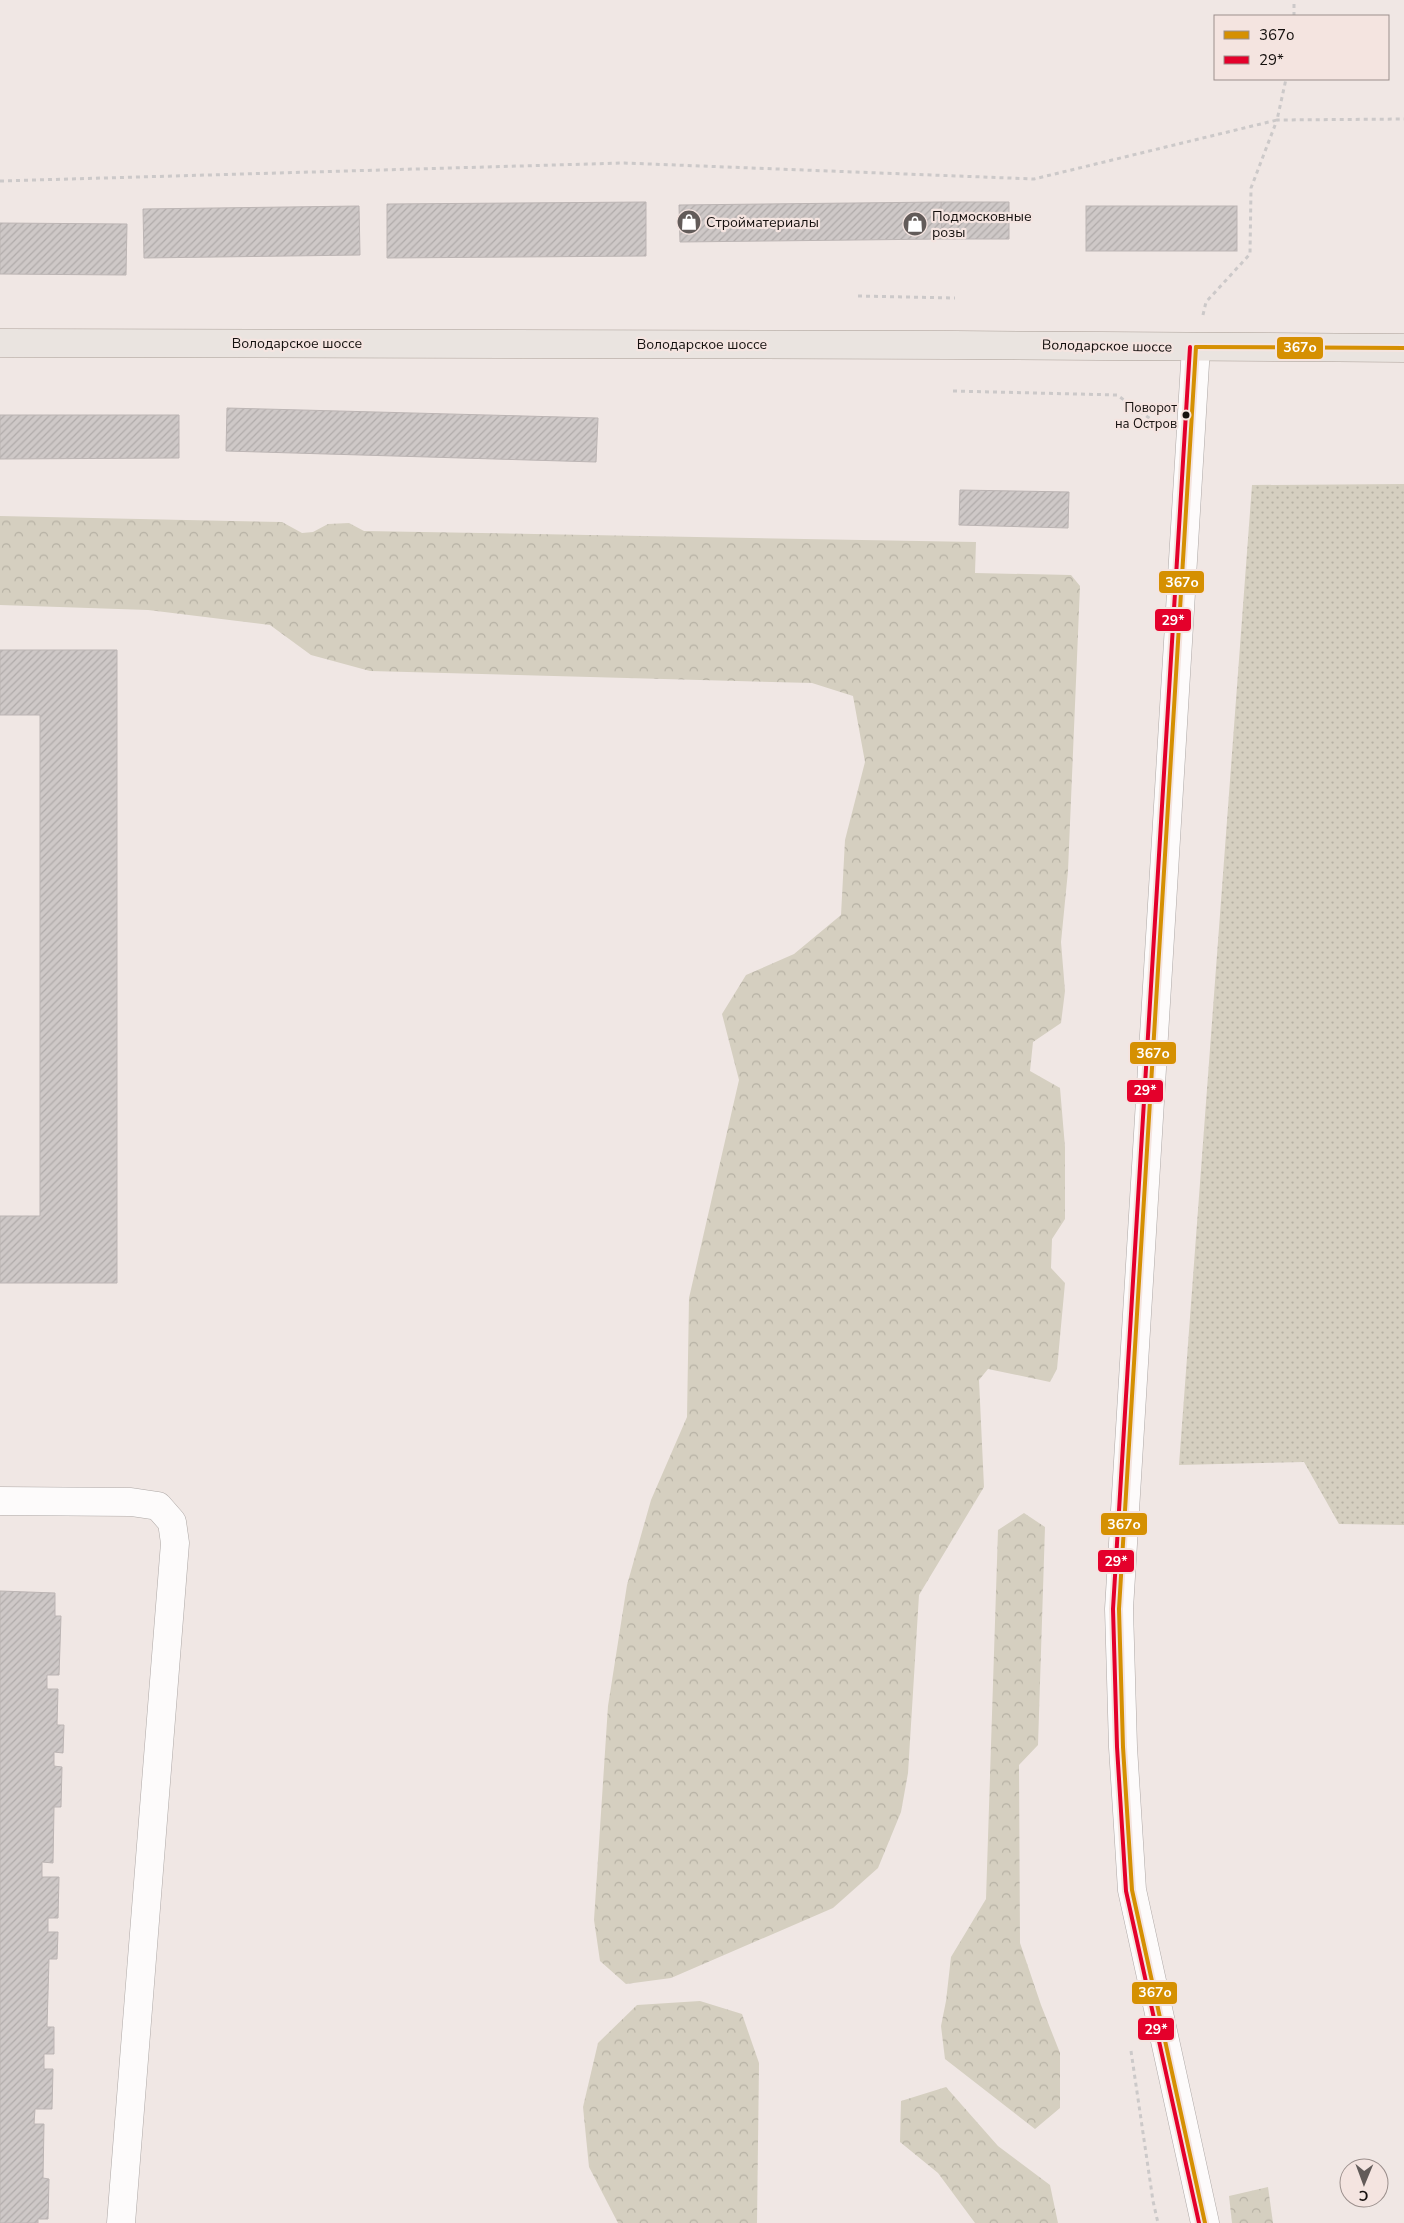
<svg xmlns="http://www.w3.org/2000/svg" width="1404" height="2223" viewBox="0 0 1404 2223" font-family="'Nunito Sans',sans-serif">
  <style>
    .forest { fill: url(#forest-crowns) }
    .garden { fill: url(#garden-dots) }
    .building { fill: url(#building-hatch); stroke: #bcb5b4 }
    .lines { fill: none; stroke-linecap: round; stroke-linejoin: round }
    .minor-casing { stroke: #aea8a6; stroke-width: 29 }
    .major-casing { stroke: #a99e96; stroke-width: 29 }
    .path { stroke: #ccc9c9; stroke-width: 3; stroke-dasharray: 4 4; stroke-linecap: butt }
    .minor { stroke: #fdfbfb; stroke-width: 28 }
    .major { stroke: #eae4e0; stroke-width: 28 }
    .bus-1-casing { stroke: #f4e4e0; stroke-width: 8 }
    .bus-2-casing { stroke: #f4e4e0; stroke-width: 8 }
    .bus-1 { stroke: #d59002; stroke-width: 4 }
    .bus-2 { stroke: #e4002b; stroke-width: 4 }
    .bus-dot { fill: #15100e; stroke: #f4e4e0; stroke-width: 2 }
    .labels { text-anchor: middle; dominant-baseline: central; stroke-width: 4.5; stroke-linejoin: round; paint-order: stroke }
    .bus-label { font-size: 13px; fill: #15100e; stroke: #f4e4e0; text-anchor: end }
    .poi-label { font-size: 14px; fill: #15100e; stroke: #f4e4e0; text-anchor: start }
    .street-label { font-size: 14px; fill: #15100e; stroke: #f4e4e0 }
    .line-badge { stroke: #f4e4e0; stroke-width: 2 }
    .badge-label { font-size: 14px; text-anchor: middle; font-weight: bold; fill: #fff }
  </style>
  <defs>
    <pattern id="forest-crowns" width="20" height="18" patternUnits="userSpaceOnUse" patternTransform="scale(1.25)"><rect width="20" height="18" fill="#d5cfc0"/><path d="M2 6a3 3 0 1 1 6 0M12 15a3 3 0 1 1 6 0" fill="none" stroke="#b6b1a4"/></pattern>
    <pattern id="garden-dots" width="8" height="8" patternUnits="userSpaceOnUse" patternTransform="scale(1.25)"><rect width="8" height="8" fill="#d5cfc0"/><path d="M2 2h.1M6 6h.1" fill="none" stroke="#b6b1a4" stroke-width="1.8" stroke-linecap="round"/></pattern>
    <pattern id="building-hatch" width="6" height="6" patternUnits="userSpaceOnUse" patternTransform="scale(1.25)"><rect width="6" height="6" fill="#cec8c7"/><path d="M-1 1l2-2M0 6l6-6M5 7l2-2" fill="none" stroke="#b0abaa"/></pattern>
  </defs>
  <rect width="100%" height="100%" fill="#f0e7e4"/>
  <!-- forest -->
  <g class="forest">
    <path d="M0,516L282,522L302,533L313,532L328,524L349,523L364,531L976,542L975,573L1071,575L1080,586L1068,871L1061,942L1065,991L1061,1023L1033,1042L1030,1071L1060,1088L1065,1147V1219L1052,1239L1051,1268L1065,1283L1057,1369L1050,1382L988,1369L979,1380L984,1487L919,1595L908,1773L901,1812L878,1868L833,1908L671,1978L626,1984L600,1961L594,1920L608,1706L627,1585L651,1500L687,1417L689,1298L739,1080L722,1014L746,975L794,954L841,915L845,840L865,762L853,696L812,683L370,671L311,655L270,625L148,610L0,605Z"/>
    <path d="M1024,1513L1045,1527L1038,1745L1019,1765L1020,1943L1041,2005L1060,2053V2108L1035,2129L945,2059L941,2026L946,2001L951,1957L986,1899L998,1530Z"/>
    <path d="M700,2001L742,2014L759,2063L757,2223H618L589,2167L583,2107L598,2043L637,2005Z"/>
    <path d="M946,2087L998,2146L1050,2185L1058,2223H975L938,2173L900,2142L901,2101Z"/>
    <path d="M1268,2187L1273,2223H1232L1229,2196Z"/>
  </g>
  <!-- garden -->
  <path class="garden" d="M1404,484V1525L1339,1524L1304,1462L1179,1465L1252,485Z"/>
  <!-- building -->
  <g class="building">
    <path d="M646,202V256L387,258V204Z"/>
    <path d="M941,202H1009V239H942Z"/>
    <path d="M941,202L942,239L680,242L679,205Z"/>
    <path d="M359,206L360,255L144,258L143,209Z"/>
    <rect x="1086" y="206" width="151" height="45"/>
    <path d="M0,223L127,224L126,275L0,274Z"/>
    <path d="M227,408L598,418L596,462L226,451Z"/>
    <path d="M0,415H179V458L0,459Z"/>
    <path d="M960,490L1069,492L1068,528L959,525Z"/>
    <path d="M0,650H117V1283H0V1216H40V715H0Z"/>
    <path d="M0,1591L55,1593V1616H61L59,1675H47V1689H58L57,1725H64L63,1753L54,1752V1766L62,1767L61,1807H54L53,1863L42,1862V1877H59L58,1918H48V1932H58L57,1959H49L47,2027H54V2054H44V2069H53L52,2109H35L34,2124H44L43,2178L49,2179L48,2219H38V2223H0Z"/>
  </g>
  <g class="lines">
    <defs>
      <g id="minor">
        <path d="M1196,347L1119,1609L1123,1747L1132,1890L1205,2223"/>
        <path d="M0,1501L131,1502L158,1506L172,1522L175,1543L121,2223"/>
      </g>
      <path id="major" d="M0,343L954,345L1404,348"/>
    </defs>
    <!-- minor casing -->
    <use href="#minor" class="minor-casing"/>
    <!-- major casing -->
    <use href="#major" class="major-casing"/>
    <!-- path -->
    <g class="path">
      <path d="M1294,16V0"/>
      <path d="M0,181L624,163L1034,179L1277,120L1286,79"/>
      <path d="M858,296L955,298"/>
      <path d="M1203,315L1206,302L1250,254L1251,188L1277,120L1404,119"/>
      <path d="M953,391L1117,395L1159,425"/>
      <path d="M1131,2051L1153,2201L1158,2223"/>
    </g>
    <!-- minor -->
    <use href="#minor" class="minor"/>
    <!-- major -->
    <use href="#major" class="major"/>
    <defs>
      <g id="bus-1">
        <path d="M1196,347L1119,1609L1123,1747L1132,1890L1205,2223"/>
        <path d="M1196,347L1404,348"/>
      </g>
      <path id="bus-2" d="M1190,347L1113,1609L1117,1747L1126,1891L1199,2223"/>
    </defs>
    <!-- bus-1 casing -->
    <use href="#bus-1" class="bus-1-casing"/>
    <!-- bus-2 casing -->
    <use href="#bus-2" class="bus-2-casing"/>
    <!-- bus-1 -->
    <use href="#bus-1" class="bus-1"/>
    <!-- bus-2 -->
    <use href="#bus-2" class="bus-2"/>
  </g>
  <!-- icons -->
  <defs>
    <symbol id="shop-disc" viewBox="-11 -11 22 22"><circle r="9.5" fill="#625b59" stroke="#f4e4e0"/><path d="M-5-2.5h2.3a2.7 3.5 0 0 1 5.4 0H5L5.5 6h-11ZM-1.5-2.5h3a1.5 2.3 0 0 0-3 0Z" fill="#fff"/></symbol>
  </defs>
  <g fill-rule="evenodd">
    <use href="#shop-disc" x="675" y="208" width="28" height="28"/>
    <use href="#shop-disc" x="901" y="210" width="28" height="28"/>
  </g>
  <!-- markers -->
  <circle class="bus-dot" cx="1186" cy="415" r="4.5"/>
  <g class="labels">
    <!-- bus labels -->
    <g class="bus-label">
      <text x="1177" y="408">Поворот<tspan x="1177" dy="16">на Остров</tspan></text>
    </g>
    <!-- poi labels -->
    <g class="poi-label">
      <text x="932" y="216">Подмосковные<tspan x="932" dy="16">розы</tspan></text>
      <text x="706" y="222">Стройматериалы</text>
    </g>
    <!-- street labels -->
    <g class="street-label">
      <text x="297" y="343">Володарское шоссе</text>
      <text x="702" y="344">Володарское шоссе</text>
      <text transform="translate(1107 346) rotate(1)">Володарское шоссе</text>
    </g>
  </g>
  <g class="line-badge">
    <rect x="1276" y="336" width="48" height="24" rx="5" fill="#d59002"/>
    <rect x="1158" y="570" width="47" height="24" rx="5" fill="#d59002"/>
    <rect x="1154" y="608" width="38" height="24" rx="5" fill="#e4002b"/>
    <rect x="1129" y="1041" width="48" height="24" rx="5" fill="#d59002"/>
    <rect x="1126" y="1079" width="38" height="24" rx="5" fill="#e4002b"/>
    <rect x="1100" y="1512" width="48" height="24" rx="5" fill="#d59002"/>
    <rect x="1097" y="1549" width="38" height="24" rx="5" fill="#e4002b"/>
    <rect x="1131" y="1981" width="47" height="24" rx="5" fill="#d59002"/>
    <rect x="1137" y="2017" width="38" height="24" rx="5" fill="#e4002b"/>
  </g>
  <g class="badge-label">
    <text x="1300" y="352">367о</text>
    <text x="1182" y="587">367о</text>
    <text x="1173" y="625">29*</text>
    <text x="1153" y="1058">367о</text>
    <text x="1145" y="1095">29*</text>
    <text x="1124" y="1529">367о</text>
    <text x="1116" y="1566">29*</text>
    <text x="1155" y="1997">367о</text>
    <text x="1156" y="2034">29*</text>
  </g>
  <!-- legend -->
  <rect x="1214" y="15" width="175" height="65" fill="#f4e4e0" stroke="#9b8f8c"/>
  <rect x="1224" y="31" width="25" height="8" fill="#d59002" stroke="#9b8f8c"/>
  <text x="1259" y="40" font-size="15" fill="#15100e">367о</text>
  <rect x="1224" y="56" width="25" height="8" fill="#e4002b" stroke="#9b8f8c"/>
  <text x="1259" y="65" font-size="15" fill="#15100e">29*</text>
  <!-- north arrow -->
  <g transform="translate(1364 2183) rotate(181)"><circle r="24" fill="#f4e4e0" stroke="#9b8f8c"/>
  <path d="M0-4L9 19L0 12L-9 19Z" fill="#625b59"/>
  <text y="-8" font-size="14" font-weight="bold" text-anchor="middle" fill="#15100e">С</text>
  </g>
</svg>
